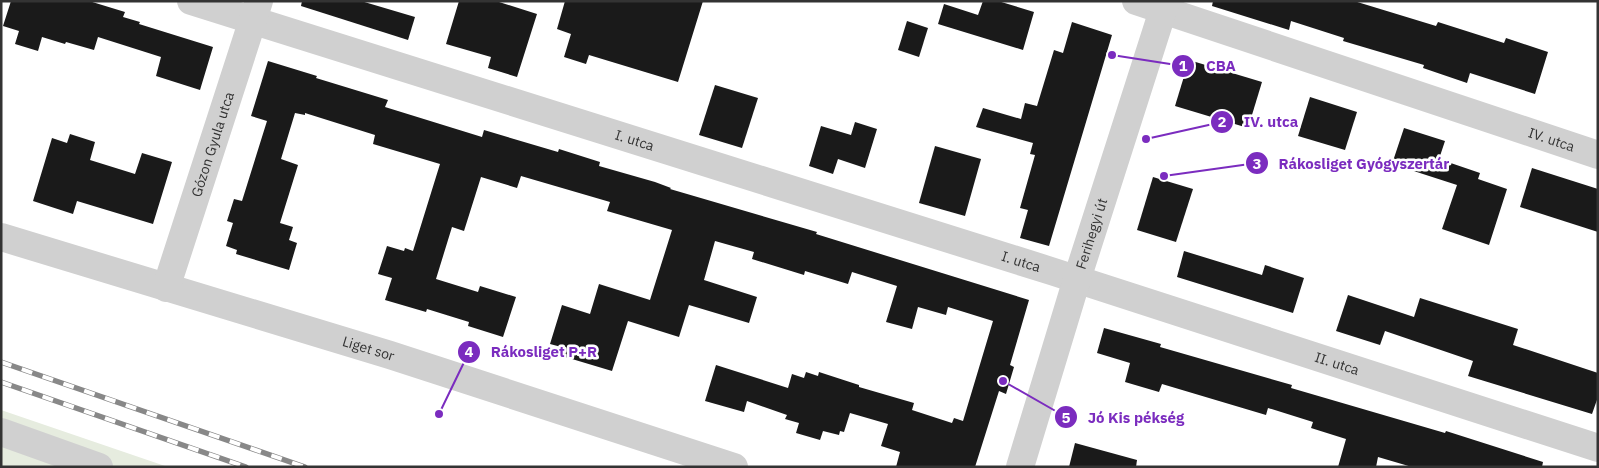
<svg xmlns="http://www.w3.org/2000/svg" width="1599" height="468" viewBox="0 0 1599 468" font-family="'IBM Plex Sans',sans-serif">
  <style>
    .green { fill: #e6ecdf }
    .building { fill: #1a1a1a }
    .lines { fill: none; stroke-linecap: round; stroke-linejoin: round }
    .minor { stroke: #d0d0d0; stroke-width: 28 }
    .rail-casing { stroke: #888; stroke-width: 5.5 }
    .rail { stroke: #fff; stroke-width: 4; stroke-dasharray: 11; stroke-linecap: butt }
    .labels { text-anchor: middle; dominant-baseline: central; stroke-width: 5; stroke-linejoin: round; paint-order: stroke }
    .street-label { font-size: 14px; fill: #333; stroke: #fff }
    .leader { fill: none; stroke: #7b2cbf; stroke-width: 2 }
    .callout-dot { fill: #7b2cbf; stroke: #fff; stroke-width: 2 }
    .mark-label { font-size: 15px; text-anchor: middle; font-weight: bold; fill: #fff }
    .callout-label { font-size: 15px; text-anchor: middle; font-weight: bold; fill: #7b2cbf; stroke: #fff; stroke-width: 5; stroke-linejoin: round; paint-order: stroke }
  </style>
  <rect width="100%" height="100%" fill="#fff"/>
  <!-- green -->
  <path class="green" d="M1,410L168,467H1Z"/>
  <!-- building -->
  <g class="building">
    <path d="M11,1H89L125,12L123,17L140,22L139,24L213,47L200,90L156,76L161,57L98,37L94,50L66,42L65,44L42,37L38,51L15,44L19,31L3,26Z"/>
    <path d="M302,1H361L415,17L408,40L301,6Z"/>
    <path d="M459,1H496L537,14L517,77L488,68L491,57L446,44Z"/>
    <path d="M565,1H703L678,82L589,55L586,64L564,57L571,34L557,29Z"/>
    <path d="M983,1H998L1034,12L1023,50L938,24L944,4L978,15Z"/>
    <path d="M1213,1H1354L1436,26L1438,22L1504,43L1506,38L1548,52L1535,94L1470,73L1467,83L1423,68L1424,65L1343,41L1344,38L1291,21L1289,30L1212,6Z"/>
    <path d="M907,21L928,28L919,57L898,50Z"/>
    <path d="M1072,22L1112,35L1049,246L1020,238L1028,210L1020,208L1035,155L1030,154L1033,143L976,127L983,108L1021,119L1025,103L1037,106L1054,50L1063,53Z"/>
    <path d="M1189,60L1262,82L1248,128L1175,106Z"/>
    <path d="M268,61L317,76L316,78L388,100L385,107L482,137L484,130L558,152L559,149L600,162L599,166L655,182L671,188L670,189L817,232L816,234L1029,300L1010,365L1014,367L1006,394L999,391L975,467H896L900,452L881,446L888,424L850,413L844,432L840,431L839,435L823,431L820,440L796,433L799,423L785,419L787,415L747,401L744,412L705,401L716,365L788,388L792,374L804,378L806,372L818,376L819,372L859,385V387L914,403L912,410L952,423L954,418L963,421L993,321L948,307L946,315L918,307L912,329L886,322L897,286L852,272L848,284L805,271L804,275L752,259L754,252L715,241L704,280L757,297L749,323L689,305L679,337L628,321L612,371L562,356L565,348L550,344L562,305L590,314L599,284L650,300L672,230L607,211L610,202L521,176L517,188L481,177L464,231L452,227L436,279L478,292L480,286L516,297L503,337L468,326L469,322L427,309L426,312L385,300L392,278L378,274L387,246L404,251L405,248L413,251L440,164L373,144L375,135L305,113V115L295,113L281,159L298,165L280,223L293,227L289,240L297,243L289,270L236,254L237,250L226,246L233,223L227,221L234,199L242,201L267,121L251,116Z"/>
    <path d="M715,85L758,98L742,148L699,135Z"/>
    <path d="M1310,97L1357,112L1345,150L1298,136Z"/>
    <path d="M855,122L877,129L865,168L838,159L833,174L809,166L821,126L851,135Z"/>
    <path d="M1404,128L1445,141L1439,159L1480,173L1478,179L1507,189L1489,245L1442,229L1457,185L1392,164Z"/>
    <path d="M70,134L95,142L90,160L135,174L142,153L172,162L153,224L77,201L73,214L33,201L52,138L67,143Z"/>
    <path d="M935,146L981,159L965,216L919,203Z"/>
    <path d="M1532,168L1598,189V232L1520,207Z"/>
    <path d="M1153,177L1193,189L1176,242L1137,230Z"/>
    <path d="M1184,251L1262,275L1265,265L1304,278L1293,313L1177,277Z"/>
    <path d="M1348,295L1414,317L1420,298L1518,329L1513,345L1598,373V397L1592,414L1468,376L1473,361L1385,331L1380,345L1336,331Z"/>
    <path d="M1104,328L1161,344L1160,347L1292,385L1291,388L1445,433L1446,431L1543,462L1542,467H1412L1378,457L1376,467H1338L1346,439L1311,428L1313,422L1268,408L1266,415L1162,384L1159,392L1125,382L1130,363L1097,353Z"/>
    <path d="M1075,443L1137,460L1136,467H1069Z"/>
  </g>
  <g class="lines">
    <!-- minor -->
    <g class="minor">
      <path id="s1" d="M191,1L1051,271L1598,448"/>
      <path id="s2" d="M1136,1L1598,155"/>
      <path id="s3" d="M1,237L390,355L734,467"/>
      <path id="s4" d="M166,288L259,1"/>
      <path d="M1,432L99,467"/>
      <path id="s5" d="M1020,467L1077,279L1166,1"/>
    </g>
    <defs>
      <g id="rail">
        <path d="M1,362L305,467"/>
        <path d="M1,382L246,467"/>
      </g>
    </defs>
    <!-- rail casing -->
    <use href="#rail" class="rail-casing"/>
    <!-- rail -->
    <use href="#rail" class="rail"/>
  </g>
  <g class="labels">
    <!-- street labels -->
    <g class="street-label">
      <text stroke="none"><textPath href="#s2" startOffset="438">IV. utca</textPath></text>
      <text stroke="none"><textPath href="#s1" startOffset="465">I. utca</textPath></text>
      <text stroke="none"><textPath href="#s4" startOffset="151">Gózon Gyula utca</textPath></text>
      <text stroke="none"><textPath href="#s5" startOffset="244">Ferihegyi út</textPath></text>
      <text stroke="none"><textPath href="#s1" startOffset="870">I. utca</textPath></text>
      <text stroke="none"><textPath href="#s3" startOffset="384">Liget sor</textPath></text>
      <text stroke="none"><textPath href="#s1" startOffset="1202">II. utca</textPath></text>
    </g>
  </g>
  <!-- callouts -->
  <path class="leader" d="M1112 55L1183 66M1146 139L1222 122M1164 176L1257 163M439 414L469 352M1003 381L1066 417"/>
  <g class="callout-dot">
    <circle cx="1112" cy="55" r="5"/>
    <circle cx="1146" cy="139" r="5"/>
    <circle cx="1164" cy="176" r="5"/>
    <circle cx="439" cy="414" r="5"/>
    <circle cx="1003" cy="381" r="5"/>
    <circle cx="1183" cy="66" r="12"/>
    <circle cx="1222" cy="122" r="12"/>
    <circle cx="1257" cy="163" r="12"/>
    <circle cx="469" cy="352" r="12"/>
    <circle cx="1066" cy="417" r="12"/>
  </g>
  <g class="mark-label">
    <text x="1183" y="71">1</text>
    <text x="1222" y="127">2</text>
    <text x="1257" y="169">3</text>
    <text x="469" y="357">4</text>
    <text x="1066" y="423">5</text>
  </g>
  <g class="callout-label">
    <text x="1221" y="71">CBA</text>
    <text x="1271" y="127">IV. utca</text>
    <text x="1364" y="169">Rákosliget Gyógyszertár</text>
    <text x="544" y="357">Rákosliget P+R</text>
    <text x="1136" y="423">Jó Kis pékség</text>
  </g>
  <!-- border -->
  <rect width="1599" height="468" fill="none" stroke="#333333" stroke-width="5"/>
</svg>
